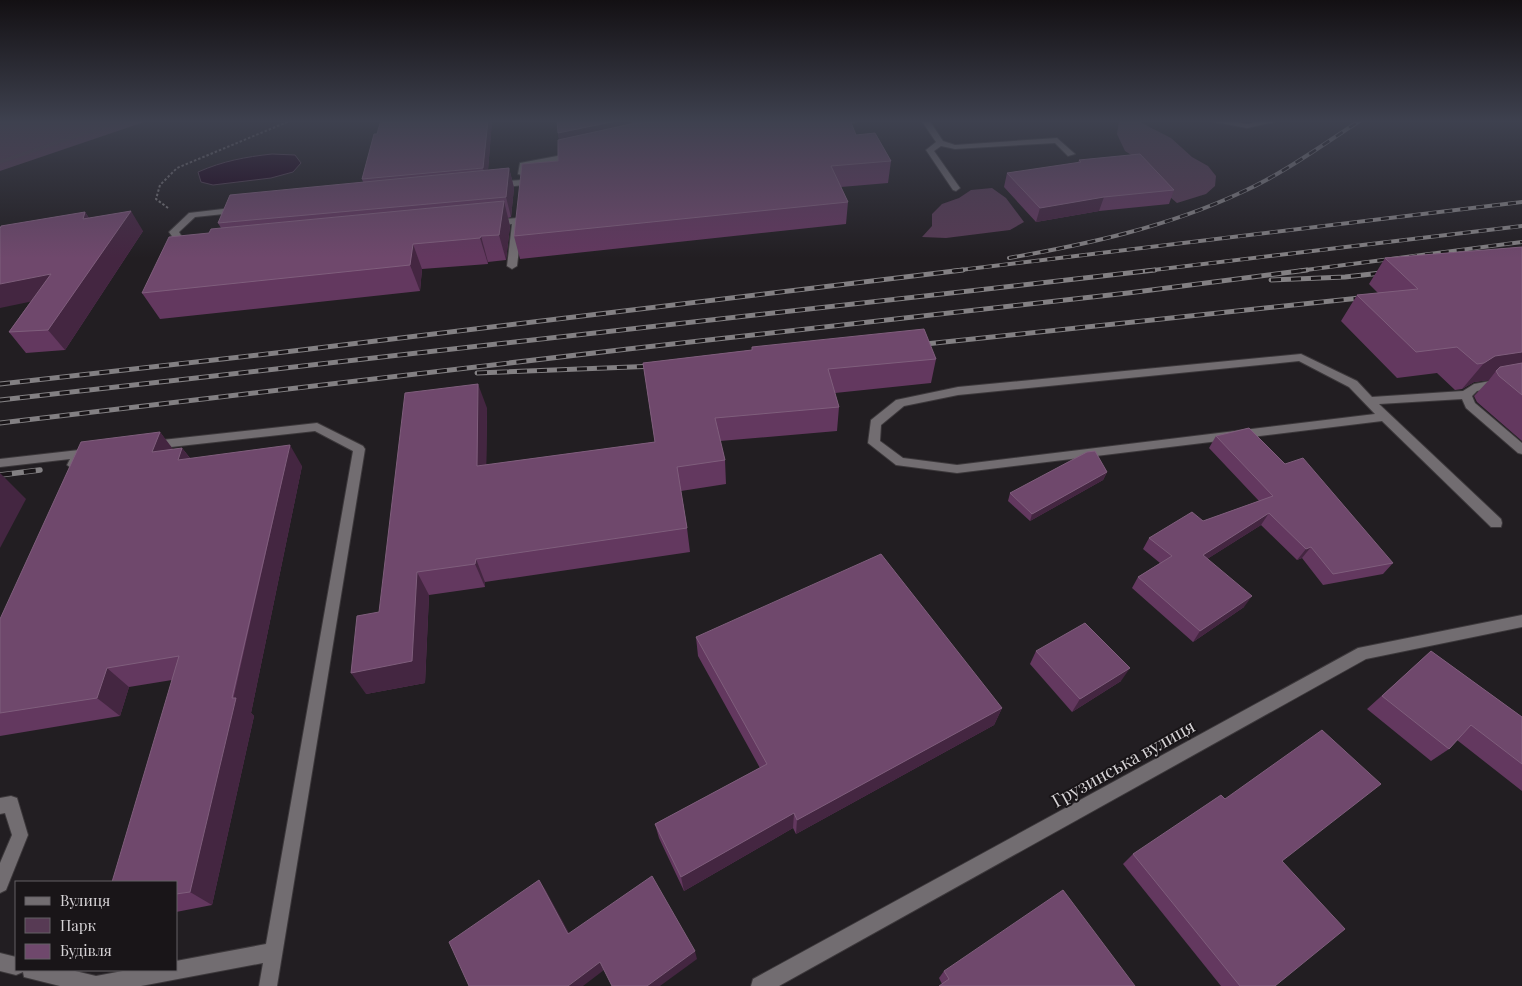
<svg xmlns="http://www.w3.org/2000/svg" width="1522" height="986" viewBox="0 0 1522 986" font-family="'Playfair Display',serif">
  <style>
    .green { fill: #573a54 }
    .water { fill: #1b001a; stroke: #533f52 }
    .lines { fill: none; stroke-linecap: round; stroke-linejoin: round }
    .stream { fill: #533f52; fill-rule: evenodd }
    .service-casing { stroke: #3c383b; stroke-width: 2 }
    .minor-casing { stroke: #3c383b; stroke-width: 2 }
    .path { stroke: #777477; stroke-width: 2; stroke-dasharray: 2.5 2; stroke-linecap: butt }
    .service { fill: #726d71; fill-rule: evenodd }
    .minor { fill: #726d71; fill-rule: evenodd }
    .rail-far2-casing { stroke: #838083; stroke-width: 4 }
    .rail-far1-casing { stroke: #838083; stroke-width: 5 }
    .rail-casing { stroke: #838083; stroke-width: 5.5 }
    .rail-far2 { stroke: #191518; stroke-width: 2.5; stroke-dasharray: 8; stroke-linecap: butt }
    .rail-far1 { stroke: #191518; stroke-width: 3; stroke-dasharray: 10; stroke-linecap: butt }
    .rail { stroke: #191518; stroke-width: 4; stroke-dasharray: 12; stroke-linecap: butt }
    .wall { fill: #63385f }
    .shaded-wall { fill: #442641 }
    .building { fill: #6f486c; stroke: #7f5e7c }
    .labels { text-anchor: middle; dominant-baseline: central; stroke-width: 4; stroke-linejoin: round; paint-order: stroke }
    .near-street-label { font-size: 18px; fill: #d5d2d5; stroke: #191518 }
  </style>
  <rect width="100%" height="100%" fill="#221e22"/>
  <!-- green -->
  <g class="green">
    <path d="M0,120H150L0,171Z"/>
    <path d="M1119,120H1136L1171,138L1192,157L1208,166L1216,176L1215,186L1206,194L1177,203L1163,191L1139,160L1125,151L1117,134Z"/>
    <path d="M992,188L1006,198L1024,222L1010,230L946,238L922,237L932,226V214L942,204L959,198L971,190Z"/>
  </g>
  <!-- water -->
  <path class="water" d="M272,154L295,155L301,163L293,172L271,178L213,185L201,182L198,172C223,161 245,157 272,154Z"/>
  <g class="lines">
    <!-- stream -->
    <path class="stream" d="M117,120H128L0,164V160Z"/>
    <defs>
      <g id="service">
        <path d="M847,120H865L834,127L830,125Z"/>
        <path d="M921,120H929L943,141L955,145L1057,138L1075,154L1068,156L1055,143L955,149L941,146L934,151L960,188L956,191L953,190L926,150L936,142Z"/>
        <path d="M1204,120H1225L1247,124L1266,120H1284L1247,128Z"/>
        <path d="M573,153H576V157L527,167L525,176L518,174L520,163Z"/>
        <path d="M521,180L525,183L524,185L496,188L492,185L496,182Z"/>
        <path d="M240,207L243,208V212L195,217L179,232L185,242L192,244V248L179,246L169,232L189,213Z"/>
        <path d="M517,218L520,219L522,223L517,266L512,269L507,266L512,224L492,226L487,223L492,220Z"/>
        <path d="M1301,354L1357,381L1372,397L1463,391L1474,384L1522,375V383L1477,391L1472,396L1475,403L1522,443V454L1518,453L1466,408L1462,399L1379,404L1501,519L1502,523L1501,527H1491L1382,421L957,473L896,465L868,443L871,420L896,400L958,387ZM1299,361L1349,387L1375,414L957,465L903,458L880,441L881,425L904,406L958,395Z"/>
        <path d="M317,423L363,446L365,449L277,986H259L263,963L141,986H60L24,977L23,972L16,975L0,971V953L16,957V970H71L96,976L128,970H176V961L266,944L353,451L315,431L153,449L147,445L153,441Z"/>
        <path d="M79,450L85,454L77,468L73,469L67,465L70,459L0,467V459Z"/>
        <path d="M11,796L17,798L28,835L6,890L0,893V863L12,835L5,813L0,814V798Z"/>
      </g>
      <path id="minor" d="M1522,615V627L1366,659L779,986H751L753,979L1358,648Z"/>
    </defs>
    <!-- service casing -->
    <use href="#service" class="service-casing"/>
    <!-- minor casing -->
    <use href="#minor" class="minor-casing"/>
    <!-- path -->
    <path class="path" d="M168,208L156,199L160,185L177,168L292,120"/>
    <!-- service -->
    <use href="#service" class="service"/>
    <!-- minor -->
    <use href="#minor" class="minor"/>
    <defs>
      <g id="rail-far2">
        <path d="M1009,258C1088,244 1167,227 1240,193C1283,174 1322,145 1361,120"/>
        <path d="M952,271L1522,202"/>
        <path d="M1145,271L1522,226"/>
        <path d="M1298,271L1522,242"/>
      </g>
      <g id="rail-far1">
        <path d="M1271,280L1345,277L1390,272"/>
        <path d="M916,345L1369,297"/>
        <path d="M477,373L657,366"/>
        <path d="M0,384L293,351L963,270"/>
        <path d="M0,400L1155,270"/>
        <path d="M0,423L628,349L1128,293L1307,270"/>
      </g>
      <path id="rail" d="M0,475L40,470"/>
    </defs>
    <!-- rail-far2 casing -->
    <use href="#rail-far2" class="rail-far2-casing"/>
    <!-- rail-far1 casing -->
    <use href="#rail-far1" class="rail-far1-casing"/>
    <!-- rail casing -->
    <use href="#rail" class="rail-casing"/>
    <!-- rail-far2 -->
    <use href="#rail-far2" class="rail-far2"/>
    <!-- rail-far1 -->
    <use href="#rail-far1" class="rail-far1"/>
    <!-- rail -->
    <use href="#rail" class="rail"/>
  </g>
  <!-- wall -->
  <g class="wall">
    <path d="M409,120H492L488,170L509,168L514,188L511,217L508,218L510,226L506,260L488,262V264L422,269L420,291L160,319L142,293L209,233L221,228L218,223L363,182L362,179L377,134L409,121Z"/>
    <path d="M557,120H850L856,135L891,161L888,183L841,187L848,202L846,224L520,259L514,236L558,161L559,139L558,133Z"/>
    <path d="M1079,160L1174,190L1169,204L1099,211L1036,222L1004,187L1007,173L1078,163Z"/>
    <path d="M85,212L89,218L143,231L65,350L26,353L9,332L31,301Z"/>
    <path d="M1522,247V441L1477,402L1474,396L1489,380L1474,382L1462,389L1455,390L1437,373L1397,378L1341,321L1357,295L1378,293L1369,284L1385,258Z"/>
    <path d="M752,347L936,359L931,383L835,393L839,407L837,431L720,441L725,460L726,484L681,491L687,528L690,552L485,582V587L429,595L425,683L366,694L379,612L487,408L486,465L655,442L643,363L752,350Z"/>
    <path d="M160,432L173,450L182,448L190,458L302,466L251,713L254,716L212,905L176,912L172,680L129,687L120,716L0,736V619Z"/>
    <path d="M1216,436L1285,464L1393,563L1383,574L1323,585L1302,558L1297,560L1261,525L1207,559L1244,607L1193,642L1132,588L1138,577L1160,563L1143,549L1149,538L1203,521L1259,501L1209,448Z"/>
    <path d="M1107,472L1103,480L1030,521L1008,501L1010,493Z"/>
    <path d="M696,637L1002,708L994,725L796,834L793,828L684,891L659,838L655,824L760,768L698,656Z"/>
    <path d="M1036,651L1121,681L1072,712L1030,664Z"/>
    <path d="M1431,651L1522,717V791L1457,740L1449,749L1431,761L1367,709Z"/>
    <path d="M1133,854L1282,861L1275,986H1221L1123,864Z"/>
    <path d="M944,971L1135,986L942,984L939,978Z"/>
  </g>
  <!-- shaded-wall -->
  <g class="shaded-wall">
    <path d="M488,120H492V122L487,182L483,168Z"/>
    <path d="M621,120H631L633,138L561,153L558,133Z"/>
    <path d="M509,168L514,188L511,217L506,197Z"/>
    <path d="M1104,197L1099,211L1036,222L1040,208Z"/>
    <path d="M504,201L510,226L506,260L499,235Z"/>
    <path d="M131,211L143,231L65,350L48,330Z"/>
    <path d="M85,212L98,232L83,219Z"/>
    <path d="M481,236L488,262V264L480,238Z"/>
    <path d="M413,244L422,269L420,291L410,265Z"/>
    <path d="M51,274L67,294L0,308V284Z"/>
    <path d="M1522,352V374L1496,371L1489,380L1474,382L1462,389L1484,363L1495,356Z"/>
    <path d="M478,384L487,408L486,490L477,466Z"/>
    <path d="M160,432L176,453L152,452Z"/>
    <path d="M290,445L302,466L251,713L254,716L212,905L190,892Z"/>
    <path d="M182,448L198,469L178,460Z"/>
    <path d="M1107,472L1103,480L1030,521L1032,514Z"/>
    <path d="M0,473L26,499L0,548Z"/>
    <path d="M1269,513L1261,525L1196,566L1203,555Z"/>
    <path d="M1311,547L1302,558L1297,560L1306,549Z"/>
    <path d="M476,559L485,582V587L475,564Z"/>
    <path d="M417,572L429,595L425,683L366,694L351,673Z"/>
    <path d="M1252,596L1244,607L1193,642L1200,631Z"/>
    <path d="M107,668L129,687L120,716L97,698Z"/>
    <path d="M1130,668L1121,681L1072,712L1080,699Z"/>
    <path d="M1002,708L994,725L796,834L797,820Z"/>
    <path d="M794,813L793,828L684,891L681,877Z"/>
    <path d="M539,880L545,889L574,942L568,934Z"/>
    <path d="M695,951L697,959L660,986H647Z"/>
    <path d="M600,962L604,970L583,986H568Z"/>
  </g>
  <!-- building -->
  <g class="building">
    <path d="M410,120H488L483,168L362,179L374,134H377L380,123L411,121Z"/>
    <path d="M557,120H621L558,133Z"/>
    <path d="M676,120H763L770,122L780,120H850L856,135L875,133L891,161L831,166L848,202L514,236L522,164L558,161V140L631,124Z"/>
    <path d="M1140,154L1174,190L1104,197L1040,208L1007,173L1081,162L1079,160Z"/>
    <path d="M509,168L506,197L218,223L230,195Z"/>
    <path d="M504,201L499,235L481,236L480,238L413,244L410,265L142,293L169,237L209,233L211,229Z"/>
    <path d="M131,211L48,330L9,332L51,274L0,284V229L1,226L85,212L83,219Z"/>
    <path d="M1522,247V352L1495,356L1484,363L1477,364L1457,347L1416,352L1357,295L1418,289L1385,258Z"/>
    <path d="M924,329L936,359L828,369L839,407L715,418L725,460L677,467L687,528L476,559L475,564L417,572L412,661L351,673L357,616L379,612L405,393L478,384L477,466L655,442L643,363L752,350V347Z"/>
    <path d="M1522,363V395L1499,376L1496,371L1500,367Z"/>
    <path d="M1249,428L1285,464L1303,458L1393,563L1333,574L1311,547L1306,549L1269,513L1203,555L1252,596L1200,631L1138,577L1172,556L1149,538L1192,512L1203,521L1273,496L1216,436Z"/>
    <path d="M160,432L152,452L182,448L178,460L290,445L232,698H236L190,892L176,894V882H112L179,656L107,668L97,698L0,713V619L81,442Z"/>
    <path d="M1095,451L1107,472L1032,514L1010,493L1087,452Z"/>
    <path d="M881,554L1002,708L797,820L794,813L681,877L655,824L767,764L696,637Z"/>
    <path d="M1085,623L1130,668L1080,699L1036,651Z"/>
    <path d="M1431,651L1522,717V764L1471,725L1449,749L1382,696Z"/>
    <path d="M1322,730L1381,784L1282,861L1345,929L1275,986H1240L1133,854L1221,795L1225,799Z"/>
    <path d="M652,876L695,951L647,986H612L600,962L568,986H469L449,942L539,880L568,934Z"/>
    <path d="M1063,890L1135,986H939L949,979L944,971Z"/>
  </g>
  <!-- sky -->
  <linearGradient id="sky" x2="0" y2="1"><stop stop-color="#131013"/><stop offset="0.47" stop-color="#3e414f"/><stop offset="1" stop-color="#3e414f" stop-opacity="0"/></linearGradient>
  <rect width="1522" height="258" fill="url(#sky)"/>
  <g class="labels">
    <!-- near-street labels -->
    <g class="near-street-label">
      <text transform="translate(1123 763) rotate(-29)">Грузинська вулиця</text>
    </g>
  </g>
  <!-- legend -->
  <rect x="15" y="881" width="162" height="90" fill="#191518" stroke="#646164"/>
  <rect x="25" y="897" width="25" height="8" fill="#726d71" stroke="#646164"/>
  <text x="60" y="906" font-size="15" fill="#d5d2d5">Вулиця</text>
  <rect x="25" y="918" width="25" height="15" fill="#573a54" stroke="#646164"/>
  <text x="60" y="931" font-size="15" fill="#d5d2d5">Парк</text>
  <rect x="25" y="944" width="25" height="15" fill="#6f486c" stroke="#646164"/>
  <text x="60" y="956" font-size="15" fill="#d5d2d5">Будівля</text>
</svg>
